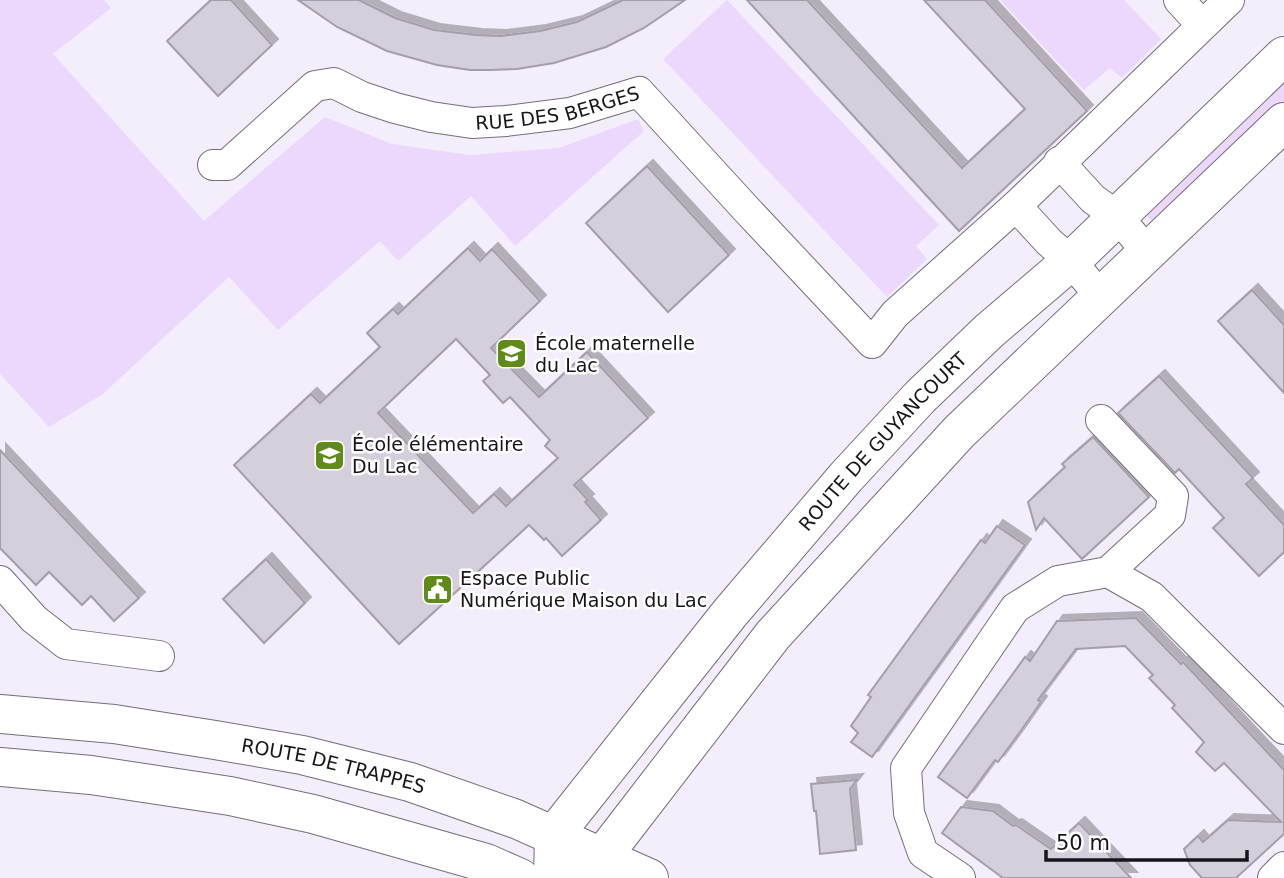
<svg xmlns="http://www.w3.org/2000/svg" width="1284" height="878" viewBox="0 0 1284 878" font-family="'DejaVu Sans',sans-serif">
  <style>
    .green { fill: #ecd8fd }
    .building { fill: #d5cedb; stroke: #a49daa; stroke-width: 2; fill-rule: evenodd; filter: url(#shadow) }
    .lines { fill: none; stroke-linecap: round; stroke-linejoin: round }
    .minor-casing { stroke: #746e7a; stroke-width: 32 }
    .secondary-casing { stroke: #746e7a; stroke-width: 40 }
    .minor { stroke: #fff; stroke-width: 30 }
    .secondary { stroke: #fff; stroke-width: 38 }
    .labels { text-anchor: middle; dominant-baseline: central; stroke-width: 5; stroke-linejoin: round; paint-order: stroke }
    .street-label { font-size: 19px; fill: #17151a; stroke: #fefefe }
    .poi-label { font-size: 19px; fill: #17151a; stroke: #fefefe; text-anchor: start }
  </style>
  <defs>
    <filter id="shadow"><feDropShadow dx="6" dy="-6" stdDeviation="0" flood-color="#0004"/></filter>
  </defs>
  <rect width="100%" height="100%" fill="#f4edfb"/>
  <!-- green -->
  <g class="green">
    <path d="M0,0H104L111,8L53,54L204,221L325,117L392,144L470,155L559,148L638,119L644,131L515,246L471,196L398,261L380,241L278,330L229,277L103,394L49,427L0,374Z"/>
    <path d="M727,0L939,225L916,246L927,259L887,297L663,59Z"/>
    <path d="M1000,0H1124L1161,39L1122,78L1110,68L1084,90Z"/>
    <path d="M1284,77V108L1173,212L1151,220L1143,212Z"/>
  </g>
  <!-- building -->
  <g class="building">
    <path d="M211,0H231L272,45L218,96L167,41Z"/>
    <path d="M298,0H359L395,18L434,30L476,35L501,36L540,31L577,22L623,0H685L644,28L606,47L554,63L517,69L491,70H470L437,65L387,51L337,27Z"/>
    <path d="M747,0H807L962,168L1025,109L924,0H985L1087,111L959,231Z"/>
    <path d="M647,166L729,255L668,312L586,223Z"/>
    <path d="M468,248L480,261L492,249L540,301L491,348L539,397L587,352L648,418L574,485L588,500L585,502L601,520L562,556L546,538L544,540L529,525L399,644L234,465L311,394L320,403L380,347L367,333L393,309L398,314ZM456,339L490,375L483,381L503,403L510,397L550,440L545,446L558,458L506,506L494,494L473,513L378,413Z"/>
    <path d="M1252,290L1284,325V393L1218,321Z"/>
    <path d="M1159,376L1253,478L1246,484L1284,525V552L1259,576L1213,528L1224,518L1179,469L1175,473L1118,413Z"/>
    <path d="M1093,437L1149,497L1082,559L1044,518L1036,530L1028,502L1065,467L1062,464Z"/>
    <path d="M0,450L139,598L114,621L91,596L82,605L49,572L36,585L0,548Z"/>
    <path d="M997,526L1025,545L872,757L851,742L858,733L851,726L871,697L868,695L953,578L981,540L985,543Z"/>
    <path d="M266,559L305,603L264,643L223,599Z"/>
    <path d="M1136,618L1181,664L1183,662L1284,770V834L1236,878H1202L1190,865L1184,849L1198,836L1203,842L1228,820L1281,822L1224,763L1215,771L1196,752L1204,742L1172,708L1175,705L1149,678L1153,675L1125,646L1076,649L1038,700L1041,702L1020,732L998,762L995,760L967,798L938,777L1025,657L1030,661L1057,621Z"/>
    <path d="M857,780L850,789L856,850L820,854L816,811H814L811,784Z"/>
    <path d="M961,807L993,811L1013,826L1016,825L1051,849L1079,823L1131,878H1003L942,833Z"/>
  </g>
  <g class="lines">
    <defs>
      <g id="minor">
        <path d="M1179,0L1202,25"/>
        <path d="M1059,162L1093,199L1118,217L1148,253"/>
        <path id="s1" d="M213,165H227L315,86L334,83L362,97L395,108L431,117L472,123L506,121L570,113L639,92L747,210L872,343L895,314L1016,206L1229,0"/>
        <path d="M1016,206L1049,242L1071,261L1100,296"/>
        <path d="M1101,420L1173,496L1170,515L1108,572"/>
        <path d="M0,581L34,619L66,644L159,656"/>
        <path d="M960,878L923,853L909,813L906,768L1015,608L1058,581L1108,572L1152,597L1284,729"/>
        <path d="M1273,878L1284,867"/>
      </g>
      <g id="secondary">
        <path id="s2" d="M0,714L114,724L215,740L302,755L410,782L516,819L649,878"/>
        <path d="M0,767L91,775L230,796L313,814L486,863L520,878"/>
        <path id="s3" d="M553,878L554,835L730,613L846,477L920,397L989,331L1071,261L1284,56"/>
        <path d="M573,878L602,857L773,635L959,432L1284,122"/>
      </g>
    </defs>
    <!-- minor casing -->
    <use href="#minor" class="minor-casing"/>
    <!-- secondary casing -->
    <use href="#secondary" class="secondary-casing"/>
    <!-- minor -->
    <use href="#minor" class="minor"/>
    <!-- secondary -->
    <use href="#secondary" class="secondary"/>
  </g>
  <!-- icons -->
  <defs>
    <symbol id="school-square" viewBox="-11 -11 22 22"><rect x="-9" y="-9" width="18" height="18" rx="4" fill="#608b1b" stroke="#fefefe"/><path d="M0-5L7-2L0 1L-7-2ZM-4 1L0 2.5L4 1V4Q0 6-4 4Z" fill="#fff"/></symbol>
    <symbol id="civic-square" viewBox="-11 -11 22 22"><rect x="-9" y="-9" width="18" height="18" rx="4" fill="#608b1b" stroke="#fefefe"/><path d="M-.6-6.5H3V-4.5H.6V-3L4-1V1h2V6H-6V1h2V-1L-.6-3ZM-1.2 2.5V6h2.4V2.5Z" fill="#fff"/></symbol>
  </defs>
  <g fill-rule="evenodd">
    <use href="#school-square" x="494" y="336" width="35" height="35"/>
    <use href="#school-square" x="312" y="438" width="35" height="35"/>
    <use href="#civic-square" x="420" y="572" width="35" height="35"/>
  </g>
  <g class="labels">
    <!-- street labels -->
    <g class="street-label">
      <text stroke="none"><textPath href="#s1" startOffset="383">RUE DES BERGES</textPath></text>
      <text stroke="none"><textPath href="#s3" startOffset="556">ROUTE DE GUYANCOURT</textPath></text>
      <text stroke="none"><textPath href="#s2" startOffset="338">ROUTE DE TRAPPES</textPath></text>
    </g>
    <!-- poi labels -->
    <g class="poi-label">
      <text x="535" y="343">École maternelle<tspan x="535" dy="22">du Lac</tspan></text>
      <text x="352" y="444">École élémentaire<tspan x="352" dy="22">Du Lac</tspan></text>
      <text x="460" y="578">Espace Public<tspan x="460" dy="22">Numérique Maison du Lac</tspan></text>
    </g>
  </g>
  <!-- scale -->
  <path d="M1046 850v10h201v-10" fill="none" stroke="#17151a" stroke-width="3.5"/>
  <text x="1056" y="850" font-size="21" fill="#17151a" stroke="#fefefe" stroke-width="5" paint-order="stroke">50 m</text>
</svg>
